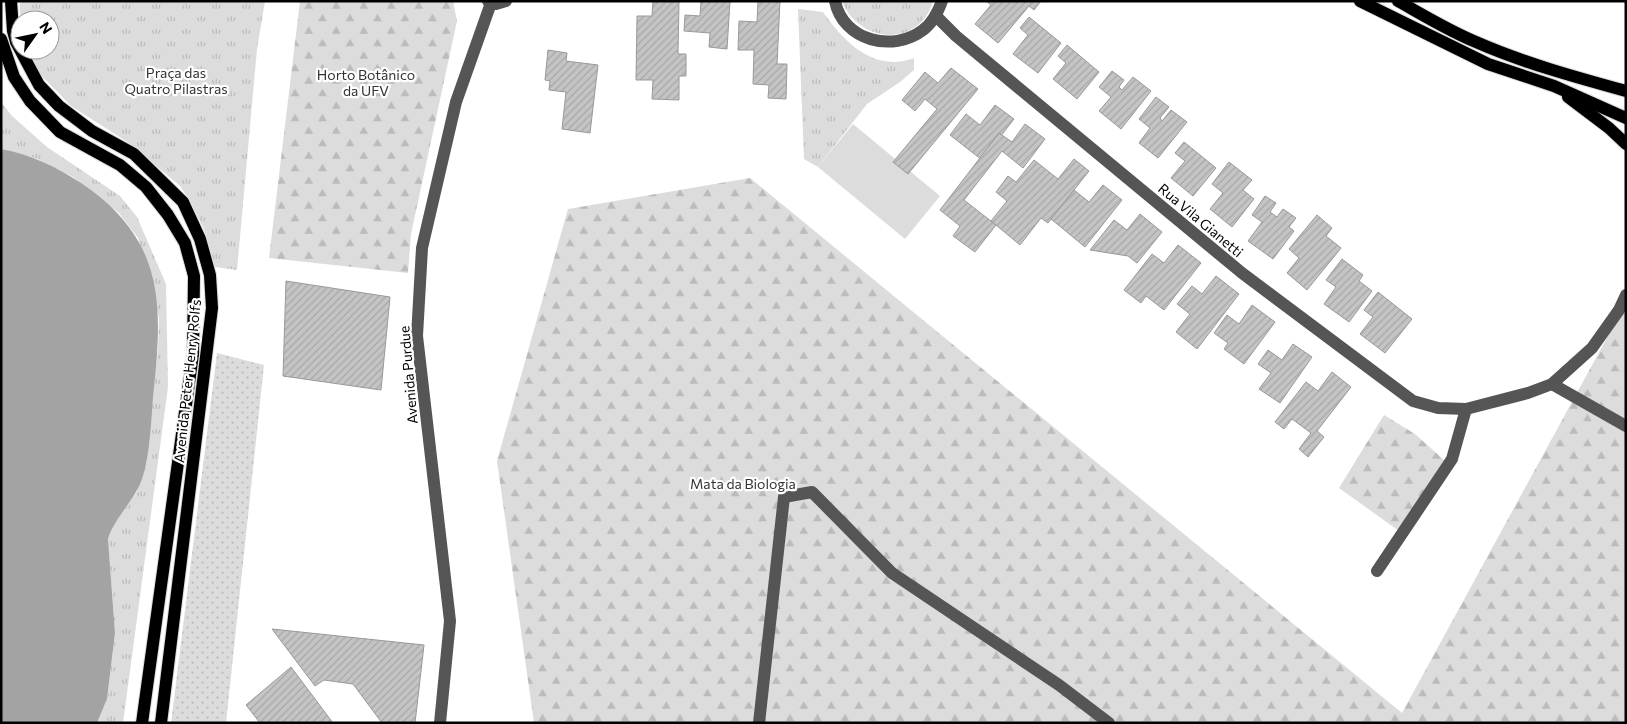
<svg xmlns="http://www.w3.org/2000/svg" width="1627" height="724" font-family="Commissioner,sans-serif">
  <defs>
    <pattern id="grass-dots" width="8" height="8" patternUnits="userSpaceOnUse" patternTransform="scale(1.25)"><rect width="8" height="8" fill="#dcdcdc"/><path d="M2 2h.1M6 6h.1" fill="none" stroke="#bbb" stroke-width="1.8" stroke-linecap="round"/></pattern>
    <pattern id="forest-firs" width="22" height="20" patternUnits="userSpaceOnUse" patternTransform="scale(1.25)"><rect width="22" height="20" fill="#dcdcdc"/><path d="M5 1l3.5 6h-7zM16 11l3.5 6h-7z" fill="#bbb"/></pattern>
    <pattern id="park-tufts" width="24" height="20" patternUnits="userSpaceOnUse" patternTransform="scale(1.25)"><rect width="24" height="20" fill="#dcdcdc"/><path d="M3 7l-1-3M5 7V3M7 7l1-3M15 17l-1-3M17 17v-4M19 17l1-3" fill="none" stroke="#bbb"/></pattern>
    <pattern id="building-hatch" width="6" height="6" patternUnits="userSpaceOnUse" patternTransform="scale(1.25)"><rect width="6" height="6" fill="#c4c4c4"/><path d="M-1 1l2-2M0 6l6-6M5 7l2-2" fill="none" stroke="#a7a7a7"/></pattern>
  </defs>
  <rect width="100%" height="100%" fill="#fff"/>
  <polygon fill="url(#grass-dots)" points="217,353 264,365 226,723 171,723"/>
  <g fill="url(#forest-firs)">
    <polygon points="300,1 453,1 457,21 411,234 408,273 269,258"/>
    <polygon points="750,178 1402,713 1626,303 1626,723 534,723 497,461 568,209"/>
    <polygon points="1384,415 1415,434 1444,460 1399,531 1339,488"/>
  </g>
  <g fill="url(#park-tufts)">
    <polygon points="20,1 265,1 257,49 237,270 215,267 204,229 189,199 180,186 129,143 71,106 37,71 26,50 50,50 50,20 20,20 20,25"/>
    <path d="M 842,1 L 933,1 C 920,48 858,44 842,1 Z"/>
    <path d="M 798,9 L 823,12 C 844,42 874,73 914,58 L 914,70 L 900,82 L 867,104 L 818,167 L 804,159 Z"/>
    <polygon points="1,102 12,116 47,147 120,196 137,217 166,284 168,387 123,723 97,723 107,699 115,633 108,539 114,524 136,493 143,476 158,349 159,318 138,238 119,213 73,177 35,158 1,149"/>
  </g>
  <polygon fill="#dcdcdc" points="853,124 940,196 905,239 818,167"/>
  <path fill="#a3a3a3" d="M 1,149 C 30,154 57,167 81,183 C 166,240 163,306 153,397 C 151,423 150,452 143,476 C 136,500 115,516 108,539 L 115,633 L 107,699 L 97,723 L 1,723 Z"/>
  <g fill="url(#building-hatch)" stroke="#999">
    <polygon points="653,1 679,1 678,54 686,54 686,76 679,76 679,100 652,99 653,80 636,80 637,16 652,16"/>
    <polygon points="701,1 730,1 727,49 709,47 710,33 684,31 685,15 700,16"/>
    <polygon points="758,1 780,1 777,64 787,64 786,99 768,98 769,85 753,84 754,50 738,50 739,21 757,22"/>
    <polygon points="986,1 1041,1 1034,10 1029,6 998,43 975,24 991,5"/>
    <polygon points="1029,17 1061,43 1038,73 1013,54 1028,35 1020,28"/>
    <polygon points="1067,45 1099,72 1077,99 1053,79 1066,63 1058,56"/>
    <polygon points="548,50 567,53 566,61 598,65 590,133 562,129 566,92 549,90 550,81 545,80"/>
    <polygon points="951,68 978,89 908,174 893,162 937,109 925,99 915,111 902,100 925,72 938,83"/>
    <polygon points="1112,71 1124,80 1119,87 1122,90 1133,77 1151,91 1121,129 1099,111 1111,97 1099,87"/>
    <polygon points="1156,97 1169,107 1160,118 1162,121 1171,110 1187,122 1158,158 1139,143 1150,128 1139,119"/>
    <polygon points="995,105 1014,119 982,160 950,135 966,114 980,125"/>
    <polygon points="1025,124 1045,139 1023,168 1002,151 964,200 996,225 975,252 953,236 960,226 940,210 999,133 1012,142"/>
    <polygon points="1184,142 1216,168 1193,196 1171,178 1185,161 1175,153"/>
    <polygon points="1074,159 1089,171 1048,223 1041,218 1020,245 991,221 1007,201 996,192 1008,176 1016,182 1034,160 1058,179"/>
    <polygon points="1229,162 1252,180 1243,190 1254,199 1232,227 1210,209 1223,193 1212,184"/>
    <polygon points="1103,185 1122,200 1085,247 1051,219 1074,190 1089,202"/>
    <polygon points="1265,196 1276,203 1270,212 1277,217 1283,209 1296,218 1289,227 1294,231 1273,259 1248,241 1262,222 1252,215"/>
    <polygon points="1140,214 1162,232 1137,263 1128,256 1090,250 1114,220 1127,230"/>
    <polygon points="1317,215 1332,228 1326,236 1341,248 1307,290 1287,273 1299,258 1289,249"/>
    <polygon points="1178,245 1201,263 1164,310 1146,296 1141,303 1124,290 1152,254 1164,263"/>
    <polygon points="1342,259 1363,275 1359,281 1372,291 1349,322 1324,304 1336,287 1326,280"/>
    <polygon points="1216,276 1239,294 1197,349 1176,332 1190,314 1177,304 1192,286 1202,294"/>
    <polygon points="286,281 390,297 381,390 283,376"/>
    <polygon points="1378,292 1412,319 1385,353 1360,334 1373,317 1364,310"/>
    <polygon points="1252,305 1275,322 1244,364 1224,349 1228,343 1214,333 1227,315 1239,324"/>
    <polygon points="1293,344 1312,357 1280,403 1259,389 1271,373 1258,364 1268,350 1282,360"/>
    <polygon points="1332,372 1351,387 1317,431 1324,437 1308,457 1299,449 1311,433 1292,419 1284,429 1275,422 1306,382 1318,391"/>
    <polygon points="272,629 424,645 415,723 382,723 353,684 324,680 315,686"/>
    <polygon points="291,667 333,723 260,723 246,705"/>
  </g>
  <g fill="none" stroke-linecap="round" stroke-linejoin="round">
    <defs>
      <g id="major">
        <polyline points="11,1 13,31 16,42 39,85 59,106 92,131 134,154 183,202 200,239 210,275 212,308 161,723"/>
        <polyline points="1360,1 1488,64 1554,86 1626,118"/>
        <path d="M 1398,1 C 1423,15 1449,31 1476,42 C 1524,63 1575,77 1626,91"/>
        <polyline points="1,39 14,77 30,101 60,132 120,165 146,187 168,215 185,243 194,276 193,354 142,723"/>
        <polyline points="1568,97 1609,128 1626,144"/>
      </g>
    </defs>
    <use href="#major" stroke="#dbdbdb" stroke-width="14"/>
    <g stroke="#555" stroke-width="12">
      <polyline points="488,1 496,4 506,1"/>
      <path d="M 835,1 C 843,41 893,53 923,30 C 933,23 938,12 942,1"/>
      <polyline points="936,16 956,36 1242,273 1413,401 1438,408 1466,409 1528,393 1552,384 1592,348 1619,310 1626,295"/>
      <polyline points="1552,384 1626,426"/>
      <polyline points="1377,571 1452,459 1466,409"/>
      <polyline points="440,723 450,621 417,336 422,248 456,102 491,3"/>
      <polyline points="759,723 784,497 812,492 892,573 1059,685 1109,723"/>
    </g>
    <use href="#major" stroke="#000" stroke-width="12"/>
  </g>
  <g text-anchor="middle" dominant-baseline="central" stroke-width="4.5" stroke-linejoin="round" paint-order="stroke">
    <g font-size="14" fill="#333" stroke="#fff">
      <text x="176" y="72">Praça das<tspan x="176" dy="16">Quatro Pilastras</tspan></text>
      <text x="366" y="74">Horto Botânico<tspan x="366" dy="16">da UFV</tspan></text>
      <text x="743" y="483">Mata da Biologia</text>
    </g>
    <g font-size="14" fill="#000" stroke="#fff">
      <text transform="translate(1201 220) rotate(40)">Rua Vila Gianetti</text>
      <text transform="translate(408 375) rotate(-95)">Avenida Purdue</text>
      <text transform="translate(187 381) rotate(-84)">Avenida Peter Henry Rolfs</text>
    </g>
  </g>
  <rect width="1627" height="724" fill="none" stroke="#000000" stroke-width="5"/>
  <g transform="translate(35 35) rotate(57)"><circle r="24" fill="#ffffff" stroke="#999999"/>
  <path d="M0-4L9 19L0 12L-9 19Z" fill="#000000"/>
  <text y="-8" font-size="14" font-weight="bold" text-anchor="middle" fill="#000000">N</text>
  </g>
</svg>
